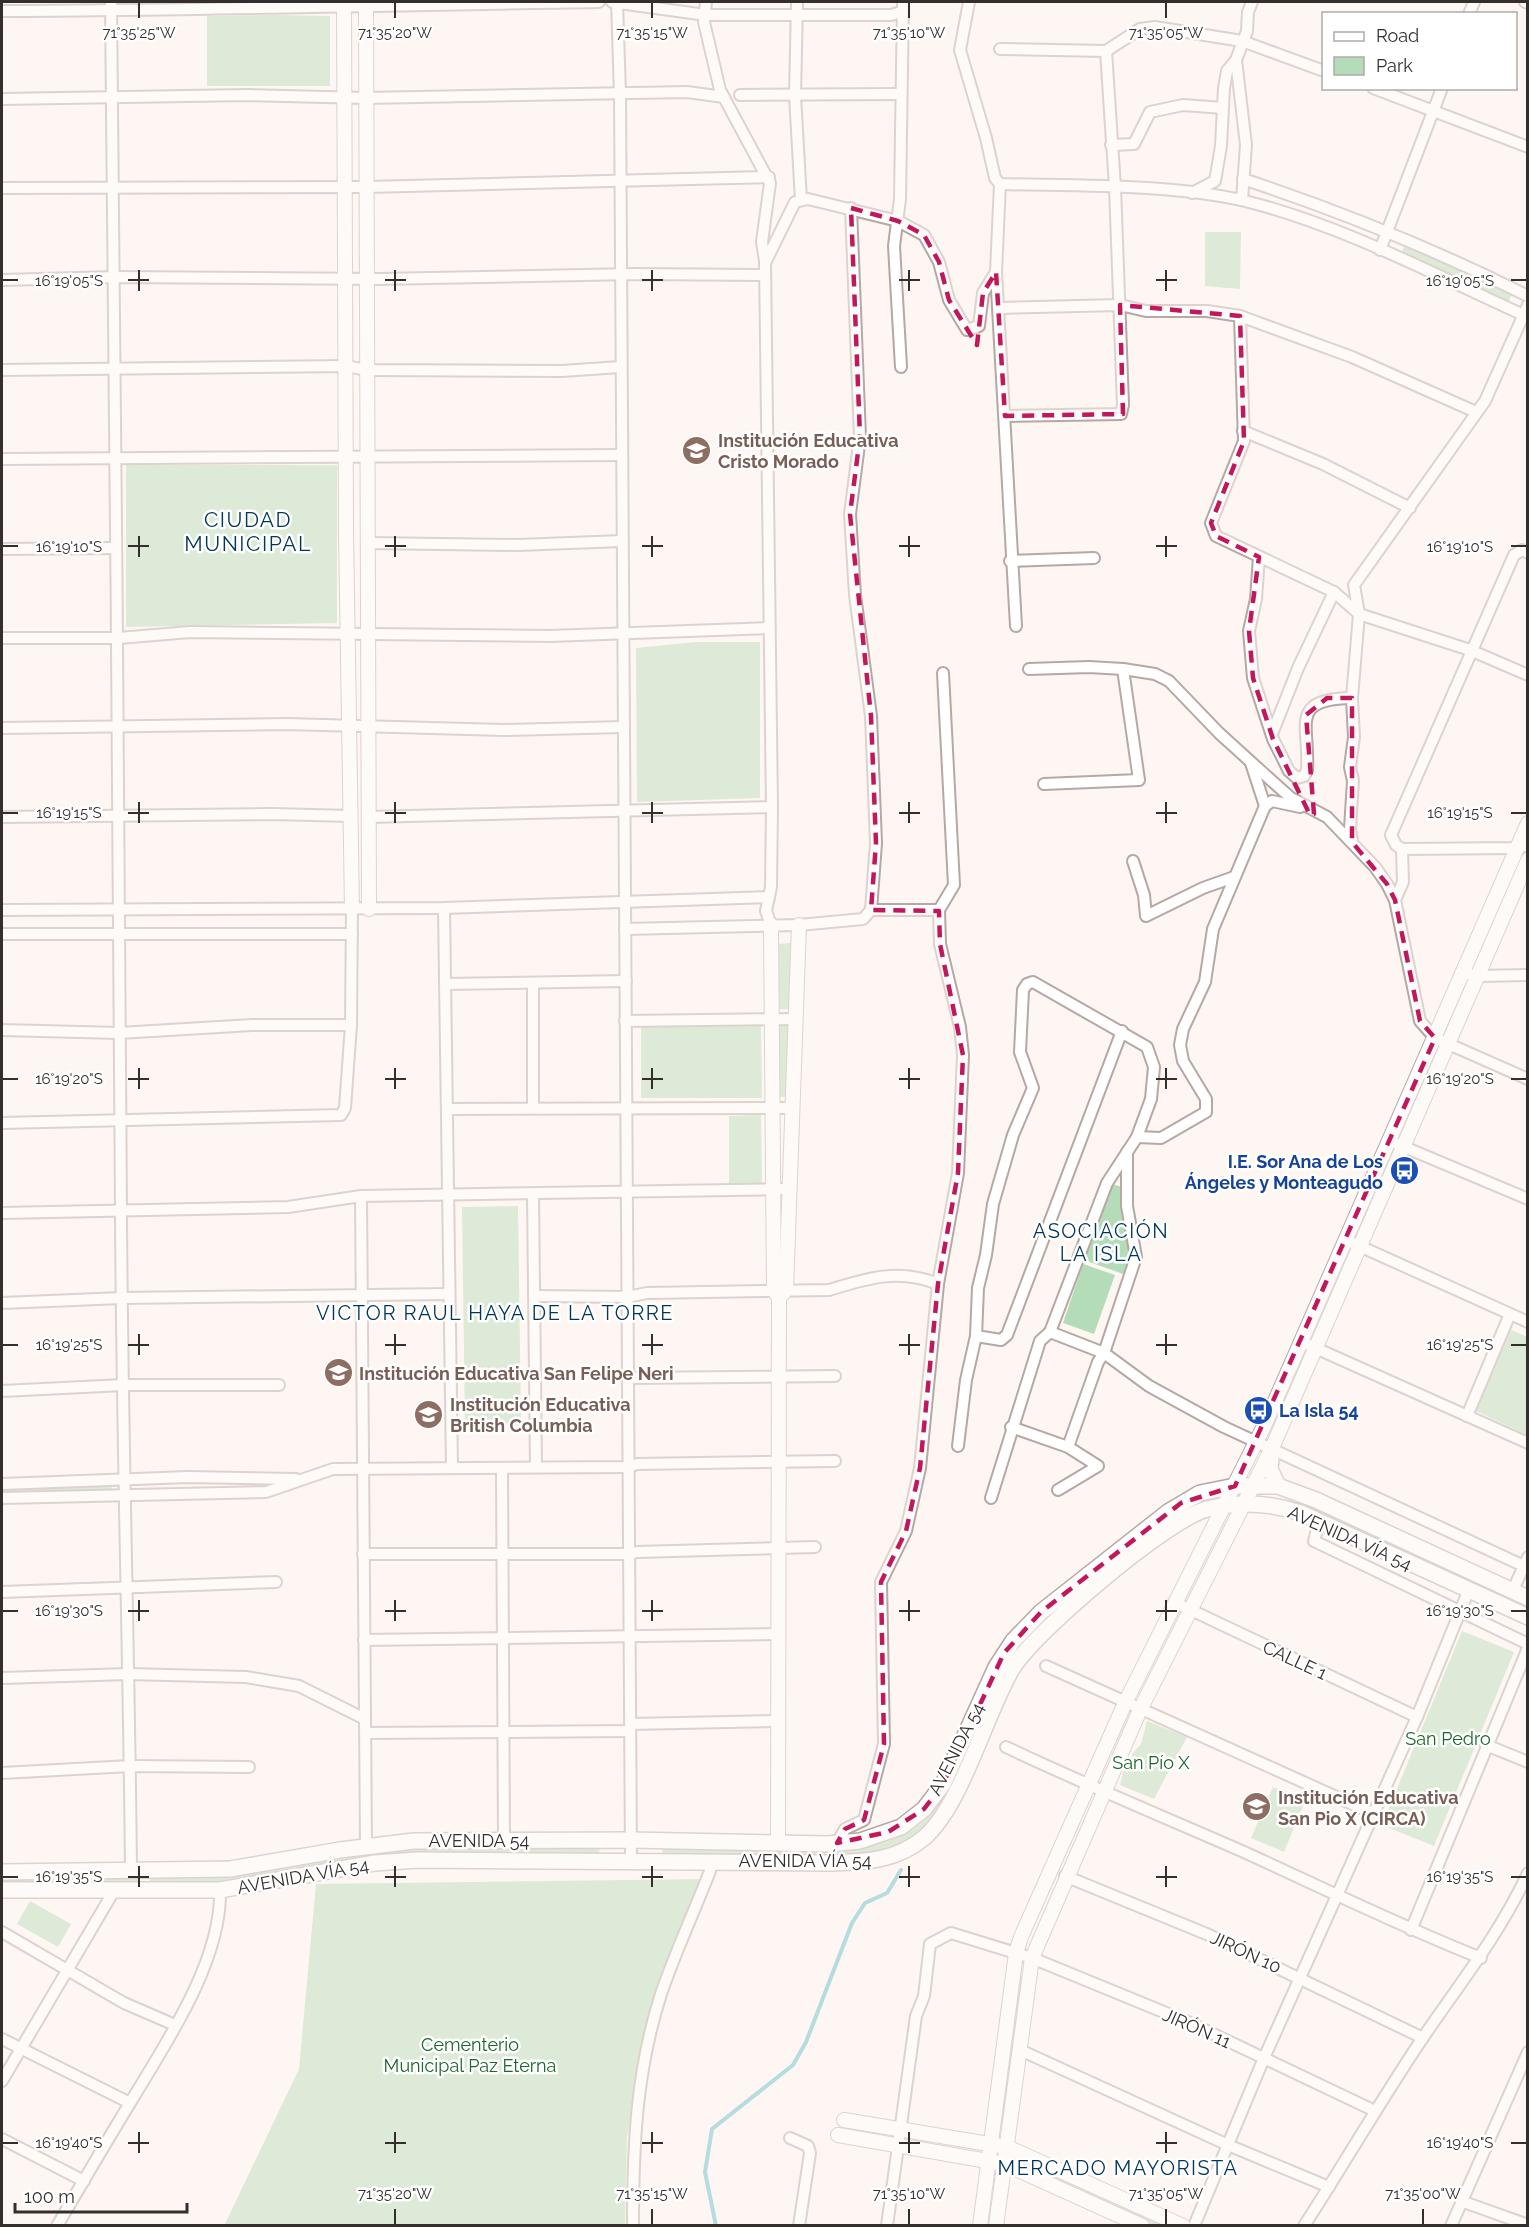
<svg xmlns="http://www.w3.org/2000/svg" width="1529" height="2227" font-family="Raleway,sans-serif">
  <rect width="100%" height="100%" fill="#fef6f2"/>
  <g fill="#b5dcb8">
    <polygon points="272,15 330,16 330,86 207,86 207,16"/>
    <polygon points="1205,232 1241,232 1240,289 1205,286"/>
    <polygon points="1405,245 1512,293 1509,302 1401,253"/>
    <polygon points="126,465 337,465 337,623 126,627"/>
    <polygon points="697,642 760,642 760,798 637,802 636,648"/>
    <polygon points="791,943 789,1009 779,1009 777,944"/>
    <polygon points="761,1026 762,1098 641,1098 641,1027"/>
    <polygon points="776,1026 790,1026 787,1097 778,1097"/>
    <polygon points="761,1115 762,1183 729,1184 729,1116"/>
    <polygon points="1112,1184 1122,1187 1122,1203 1130,1256 1123,1274 1084,1260"/>
    <polygon points="518,1206 521,1423 465,1424 462,1207"/>
    <polygon points="1083,1264 1115,1275 1094,1334 1063,1323"/>
    <polygon points="1509,1329 1527,1337 1527,1435 1474,1410"/>
    <polygon points="111,1485 112,1488 109,1491 2,1493 2,1488"/>
    <polygon points="1298,1499 1527,1604 1527,1612 1296,1504"/>
    <path d="M 1201,1500 L 1202,1503 C 1167,1518 1138,1545 1109,1569 C 1073,1596 1033,1623 1009,1661 C 975,1714 963,1802 910,1839 C 894,1849 876,1853 858,1857 L 662,1854 L 663,1846 C 703,1847 744,1847 785,1848 C 823,1848 865,1853 901,1836 C 963,1807 977,1700 1017,1646 C 1037,1620 1065,1600 1091,1580 C 1126,1551 1161,1523 1201,1500 Z"/>
    <polygon points="1462,1631 1514,1652 1434,1846 1382,1825"/>
    <polygon points="1147,1721 1187,1737 1154,1799 1120,1785 1123,1772 1132,1762 1132,1754 1141,1744"/>
    <polygon points="1273,1787 1305,1801 1284,1852 1251,1838"/>
    <polygon points="600,1845 599,1854 417,1854 213,1884 150,1884 150,1875 308,1861 417,1847"/>
    <polygon points="140,1875 140,1883 2,1884 2,1877"/>
    <polygon points="703,1879 652,2001 627,2137 625,2225 224,2226 299,2069 316,1884"/>
    <polygon points="30,1901 71,1924 58,1947 17,1924"/>
    <polygon points="1020,1976 1023,1976 1003,2125 999,2124"/>
    <polygon points="1021,2159 1170,2225 1153,2225 1019,2165"/>
  </g>
  <g fill="none" stroke-linecap="round" stroke-linejoin="round">
    <polyline stroke="#5dbcc5" stroke-width="4" points="716,2226 705,2172 712,2129 793,2065 806,2042 852,1923 865,1903 887,1893 901,1870"/>
    <defs>
      <g id="minor">
        <path d="M 111,2 C 115,405 119,809 121,1212 C 122,1431 129,1650 131,1870"/>
        <polyline points="612,2 706,15 891,15 901,12"/>
        <polyline points="617,2 620,94 631,1860"/>
        <polyline points="706,2 704,22 720,90 770,183 762,242 765,261"/>
        <polyline points="797,2 795,96 801,200"/>
        <polyline points="969,2 960,50 986,138 995,178 1000,184 996,272 1016,626"/>
        <polyline points="1525,2 1528,3"/>
        <path d="M 2,11 C 200,10 400,5 599,2"/>
        <polyline points="1469,14 1474,2"/>
        <polyline points="1000,49 1106,51 1140,29 1155,27 1242,41 1324,71"/>
        <polyline points="1373,88 1528,147"/>
        <polyline points="740,95 900,94"/>
        <polyline points="2,99 248,95 365,98 687,92 724,97"/>
        <polyline points="1111,145 1134,144 1150,112 1183,105 1223,108"/>
        <path d="M 1243,179 C 1340,211 1436,250 1528,296"/>
        <path d="M 1000,184 C 1077,186 1172,184 1245,201 C 1342,225 1437,276 1528,317"/>
        <polyline points="2,188 366,187 769,177"/>
        <polyline points="1192,193 1215,181 1221,146 1224,88 1227,71 1236,60"/>
        <polyline points="1242,200 1246,145 1236,60 1247,31 1248,12 1252,2"/>
        <polyline points="851,208 860,437 850,514 855,595 871,716 876,843 871,910"/>
        <polyline points="1380,250 1442,88"/>
        <polyline points="2,280 115,277 378,279 634,274 763,275"/>
        <polyline points="1000,308 1120,305 1146,311 1207,311 1240,316 1352,357 1476,412"/>
        <polyline points="1240,316 1244,441 1211,523 1216,536 1334,592 1359,614 1470,650 1528,675"/>
        <polyline points="901,367 894,246 900,199 903,2"/>
        <polyline points="2,370 347,366 366,370 562,371 620,367"/>
        <polyline points="1005,416 1121,414 1123,405 1115,187 1106,51"/>
        <polyline points="1243,431 1323,464 1410,508"/>
        <polyline points="2,459 621,455"/>
        <polyline points="367,543 518,545 622,541"/>
        <polyline points="2,549 116,548"/>
        <polyline points="1528,553 1522,550 1514,555 1391,835 1396,845 1402,849 1516,848 1528,845"/>
        <path d="M 1259,557 L 1256,599 L 1249,631 L 1253,678 L 1273,739 L 1289,771 L 1297,778 L 1304,776 L 1307,770 C 1310,725 1288,699 1352,698"/>
        <polyline points="1010,561 1094,558"/>
        <polyline points="2,638 119,638 190,632 550,636 769,628"/>
        <polyline points="1029,669 1089,667 1123,669 1155,674 1169,681 1219,733 1273,782 1291,798 1327,817 1375,867 1387,884 1395,900 1420,1021 1435,1038 1528,1079"/>
        <polyline points="2,728 286,724 504,730 623,727"/>
        <polyline points="1272,734 1298,668 1334,592"/>
        <polyline points="1251,763 1265,806"/>
        <polyline points="1044,784 1139,780 1123,669"/>
        <polyline points="2,817 272,814 351,816"/>
        <polyline points="368,817 772,807"/>
        <polyline points="1352,841 1350,829 1353,781 1350,767 1354,737 1352,698 1359,614 1354,585 1485,401 1528,305"/>
        <polyline points="1133,861 1144,895 1146,916 1203,888 1234,877"/>
        <polyline points="1395,900 1403,882 1402,849"/>
        <polyline points="444,908 452,1468"/>
        <polyline points="2,910 444,908 769,897"/>
        <polyline points="771,925 766,911 771,887 772,807 765,263 795,202 808,199 898,221 924,235 939,262 949,300 967,330 979,326 983,293 996,272"/>
        <polyline points="625,929 799,925 863,919 871,910 939,910"/>
        <polyline points="2,934 352,934"/>
        <polyline points="1463,973 1479,976 1528,975"/>
        <polyline points="533,983 533,1108"/>
        <polyline points="446,984 626,981"/>
        <polyline points="625,1021 796,1019"/>
        <polyline points="2,1030 119,1033 252,1025 351,1025"/>
        <polyline points="447,1109 793,1108"/>
        <polyline points="2,1123 341,1115 345,1108 351,1025 352,909"/>
        <polyline points="1137,1137 1161,1138 1206,1112 1206,1099 1183,1061 1180,1045 1183,1029 1205,982 1213,929 1265,806 1272,801 1300,807"/>
        <polyline points="1390,1141 1528,1199"/>
        <polyline points="533,1194 536,1467"/>
        <polyline points="361,1196 366,1846"/>
        <polyline points="2,1213 288,1207 361,1196 790,1189"/>
        <polyline points="1346,1240 1528,1322"/>
        <path d="M 534,1296 L 627,1297 L 647,1293 L 829,1290 C 868,1278 899,1268 938,1284"/>
        <polyline points="2,1303 122,1298 448,1294"/>
        <polyline points="1050,1332 1104,1353 1149,1386 1224,1427 1528,1568"/>
        <polyline points="976,1336 1001,1340 1007,1335 1122,1031"/>
        <polyline points="1302,1342 1528,1443"/>
        <polyline points="628,1378 835,1376"/>
        <polyline points="2,1391 124,1385 279,1385"/>
        <polyline points="1467,1416 1510,1314"/>
        <polyline points="1011,1427 1068,1447 1098,1466 1058,1490"/>
        <polyline points="958,1446 966,1380 976,1336 978,1288 986,1255 993,1204 1013,1135 1033,1088 1020,1052 1023,990 1027,984 1033,982 1147,1047 1154,1067 1151,1099 1137,1137 1107,1183 1050,1332 1040,1341 991,1498"/>
        <polyline points="1068,1447 1098,1362 1104,1353 1136,1257 1127,1206 1127,1152"/>
        <polyline points="502,1468 504,1840"/>
        <polyline points="2,1484 188,1477 296,1479"/>
        <polyline points="2,1498 266,1492 333,1469 628,1467 637,1464 835,1461"/>
        <polyline points="1319,1522 1314,1541 1528,1644"/>
        <polyline points="363,1554 629,1554 637,1552 815,1547"/>
        <polyline points="2,1592 276,1582"/>
        <polyline points="1512,1592 1528,1557"/>
        <polyline points="1174,1602 1417,1717"/>
        <polyline points="364,1640 778,1634"/>
        <polyline points="1046,1666 1372,1813"/>
        <polyline points="2,1678 128,1674 246,1677 299,1686 363,1718"/>
        <polyline points="631,1724 778,1721"/>
        <polyline points="366,1733 630,1731"/>
        <polyline points="1486,1745 1528,1762"/>
        <path d="M 1006,1747 C 1084,1784 1164,1817 1244,1852 C 1323,1888 1400,1926 1481,1958"/>
        <polyline points="2,1773 130,1766 249,1767"/>
        <polyline points="837,1843 845,1829 864,1820 884,1744 881,1582 906,1531 920,1468 938,1284 958,1173 963,1055 960,1027 940,944 939,910 954,885 943,673"/>
        <polyline points="1065,1876 1209,1935 1423,2038"/>
        <polyline points="1411,1930 1528,1648"/>
        <polyline points="2,1932 124,2003 175,2025"/>
        <polyline points="2,2039 130,2103"/>
        <polyline points="1020,2050 1228,2145 1329,2187"/>
        <polyline points="2,2081 115,1889"/>
        <polyline points="790,2138 808,2146 810,2153 799,2226"/>
        <polyline points="2,2139 84,2181"/>
        <polyline points="1461,2201 1528,2225"/>
        <path d="M 57,2226 C 81,2185 105,2144 130,2103 C 166,2043 222,1961 220,1890"/>
        <path d="M 633,2226 C 633,2145 636,2072 661,1994 C 675,1953 694,1912 710,1871 L 711,1860"/>
        <polyline points="887,2226 916,2016 924,1996 930,1944 951,1933 1032,1958 1188,2022 1375,2111"/>
        <polyline points="1194,2226 1264,2058 1417,1717 1468,1592"/>
        <path d="M 1304,2226 C 1344,2164 1381,2100 1422,2039 C 1460,1983 1499,1935 1528,1873"/>
        <polyline points="1451,2226 1528,2052"/>
      </g>
      <g id="tertiary">
        <polyline points="344,2 346,531 352,909"/>
        <polyline points="366,2 369,909"/>
        <polyline points="771,925 774,1290 779,1298"/>
        <polyline points="778,1843 779,1298 786,1290 799,925"/>
        <polyline points="844,2120 1007,2147 1183,2226"/>
        <polyline points="838,2135 1005,2164 1142,2226"/>
        <polyline points="980,2226 1016,1953 1021,1937 1125,1703 1265,1424 1528,823"/>
        <polyline points="996,2226 1032,1958 1140,1710 1272,1448 1528,860"/>
      </g>
      <g id="secondary">
        <polyline points="1272,1448 1270,1469 1278,1486"/>
        <polyline points="2,1872 230,1869 340,1850 414,1841 631,1840 828,1844 860,1841 901,1827 924,1809 943,1784 996,1667 1013,1641 1041,1612 1168,1512 1200,1493 1235,1486 1278,1486 1316,1500 1528,1598"/>
        <path d="M 2,1890 L 220,1890 L 375,1863 L 418,1860 L 827,1863 C 863,1862 896,1862 925,1837 C 962,1804 985,1715 1012,1669 C 1033,1633 1168,1519 1207,1509 C 1238,1501 1271,1503 1301,1513 L 1528,1617"/>
      </g>
    </defs>
    <use href="#minor" stroke="#b6a8a3" stroke-width="14"/>
    <use href="#tertiary" stroke="#b6a8a3" stroke-width="16"/>
    <use href="#secondary" stroke="#b6a8a3" stroke-width="18"/>
    <use href="#minor" stroke="#fff" stroke-width="10"/>
    <use href="#tertiary" stroke="#fff" stroke-width="14"/>
    <use href="#secondary" stroke="#fff" stroke-width="15"/>
  </g>
  <path d="M0 0H1529V2227H0ZM 851,208 L 898,221 L 924,235 L 939,262 L 949,300 L 977,345 L 983,293 L 996,272 L 1005,416 L 1123,414 L 1120,305 L 1240,316 L 1244,441 L 1211,523 L 1216,536 L 1259,557 L 1249,631 L 1253,678 L 1273,739 L 1310,815 L 1314,814 L 1306,715 L 1327,698 L 1352,698 L 1352,842 L 1387,884 L 1395,900 L 1420,1021 L 1435,1038 L 1235,1486 L 1181,1503 L 1041,1612 L 1004,1653 L 943,1784 L 924,1809 L 888,1832 L 837,1843 L 845,1829 L 864,1820 L 884,1744 L 881,1582 L 906,1531 L 920,1468 L 938,1284 L 958,1173 L 963,1055 L 940,944 L 939,911 L 871,910 L 876,843 L 871,716 L 850,514 L 860,437 Z" fill="#fef6f2" fill-opacity=".55" fill-rule="evenodd"/>
  <path fill="none" stroke="#c2185b" stroke-width="4.5" stroke-dasharray="12 8" stroke-linejoin="round" d="M 851,208 L 898,221 L 924,235 L 939,262 L 949,300 L 977,345 L 983,293 L 996,272 L 1005,416 L 1123,414 L 1120,305 L 1240,316 L 1244,441 L 1211,523 L 1216,536 L 1259,557 L 1249,631 L 1253,678 L 1273,739 L 1310,815 L 1314,814 L 1306,715 L 1327,698 L 1352,698 L 1352,842 L 1387,884 L 1395,900 L 1420,1021 L 1435,1038 L 1235,1486 L 1181,1503 L 1041,1612 L 1004,1653 L 943,1784 L 924,1809 L 888,1832 L 837,1843 L 845,1829 L 864,1820 L 884,1744 L 881,1582 L 906,1531 L 920,1468 L 938,1284 L 958,1173 L 963,1055 L 940,944 L 939,911 L 871,910 L 876,843 L 871,716 L 850,514 L 860,437 Z"/>
  <path fill="none" stroke="#342f2d" stroke-width="2" d="M 139,3 L 139,18M 395,3 L 395,18M 652,3 L 652,18M 909,3 L 909,18M 1166,3 L 1166,18M 139,270 L 139,291M 395,270 L 395,291M 652,270 L 652,291M 909,270 L 909,291M 1166,270 L 1166,291M 3,280 L 18,280M 128,280 L 149,280M 385,280 L 406,280M 642,280 L 663,280M 899,280 L 920,280M 1156,280 L 1177,280M 1511,280 L 1526,280M 139,536 L 139,557M 395,536 L 395,557M 652,536 L 652,557M 909,536 L 909,557M 1166,536 L 1166,557M 3,546 L 18,546M 128,546 L 149,546M 385,546 L 406,546M 642,546 L 663,546M 899,546 L 920,546M 1156,546 L 1177,546M 1511,546 L 1526,546M 139,802 L 139,823M 395,802 L 395,823M 652,802 L 652,823M 909,802 L 909,823M 1166,802 L 1166,823M 3,813 L 18,813M 128,813 L 149,813M 385,813 L 406,813M 642,813 L 663,813M 899,813 L 920,813M 1156,813 L 1177,813M 1511,813 L 1526,813M 139,1068 L 139,1089M 395,1068 L 395,1089M 652,1068 L 652,1089M 909,1068 L 909,1089M 1166,1068 L 1166,1089M 3,1079 L 18,1079M 128,1079 L 149,1079M 385,1079 L 406,1079M 642,1079 L 663,1079M 899,1079 L 920,1079M 1156,1079 L 1177,1079M 1511,1079 L 1526,1079M 139,1334 L 139,1355M 395,1334 L 395,1355M 652,1334 L 652,1355M 909,1334 L 909,1355M 1166,1334 L 1166,1355M 3,1345 L 18,1345M 128,1345 L 149,1345M 385,1345 L 406,1345M 642,1345 L 663,1345M 899,1345 L 920,1345M 1156,1345 L 1177,1345M 1511,1345 L 1526,1345M 139,1600 L 139,1621M 395,1600 L 395,1621M 652,1600 L 652,1621M 909,1600 L 909,1621M 1166,1600 L 1166,1621M 3,1611 L 18,1611M 128,1611 L 149,1611M 385,1611 L 406,1611M 642,1611 L 663,1611M 899,1611 L 920,1611M 1156,1611 L 1177,1611M 1511,1611 L 1526,1611M 139,1866 L 139,1887M 395,1866 L 395,1887M 652,1866 L 652,1887M 909,1866 L 909,1887M 1166,1866 L 1166,1887M 3,1877 L 18,1877M 128,1877 L 149,1877M 385,1877 L 406,1877M 642,1877 L 663,1877M 899,1877 L 920,1877M 1156,1877 L 1177,1877M 1511,1877 L 1526,1877M 139,2132 L 139,2153M 395,2132 L 395,2153M 652,2132 L 652,2153M 909,2132 L 909,2153M 1166,2132 L 1166,2153M 3,2143 L 18,2143M 128,2143 L 149,2143M 385,2143 L 406,2143M 642,2143 L 663,2143M 899,2143 L 920,2143M 1156,2143 L 1177,2143M 1511,2143 L 1526,2143M 395,2209 L 395,2224M 652,2209 L 652,2224M 909,2209 L 909,2224M 1166,2209 L 1166,2224M 1423,2209 L 1423,2224"/>
  <defs>
    <symbol id="school-disc" viewBox="-11 -11 22 22"><circle r="9.5" fill="#8d6e63" stroke="#fff"/><path d="M0-5L7-2L0 1L-7-2ZM-4 1L0 2.5L4 1V4Q0 6-4 4Z" fill="#fff"/></symbol>
    <symbol id="bus-disc" viewBox="-11 -11 22 22"><circle r="9.5" fill="#1a4fb4" stroke="#fff"/><path d="M-5-6H5V4H4V6H2V4H-2V6H-4V4H-5ZM-3.5-4V0h7V-4ZM-3.5 1.2v1.5H-2V1.2ZM2 1.2v1.5H3.5V1.2Z" fill="#fff"/></symbol>
  </defs>
  <g fill-rule="evenodd">
    <use href="#school-disc" x="680" y="434" width="33" height="33"/>
    <use href="#bus-disc" x="1388" y="1154" width="33" height="33"/>
    <use href="#school-disc" x="322" y="1356" width="33" height="33"/>
    <use href="#bus-disc" x="1242" y="1394" width="33" height="33"/>
    <use href="#school-disc" x="412" y="1398" width="33" height="33"/>
    <use href="#school-disc" x="1240" y="1790" width="33" height="33"/>
  </g>
  <g text-anchor="middle" dominant-baseline="central" stroke-width="5" stroke-linejoin="round" paint-order="stroke">
    <g font-size="18" font-weight="bold" fill="#785e54" stroke="#fff" text-anchor="start">
      <text x="718" y="440">Institución Educativa<tspan x="718" dy="21">Cristo Morado</tspan></text>
      <text x="359" y="1373">Institución Educativa San Felipe Neri</text>
      <text x="450" y="1404">Institución Educativa<tspan x="450" dy="21">British Columbia</tspan></text>
      <text x="1278" y="1797">Institución Educativa<tspan x="1278" dy="21">San Pio X (CIRCA)</tspan></text>
    </g>
    <g font-size="18" font-weight="bold" fill="#164399" stroke="#fff" text-anchor="end">
      <text x="1383" y="1161">I.E. Sor Ana de Los<tspan x="1383" dy="21">Ángeles y Monteagudo</tspan></text>
      <text x="1279" y="1410" text-anchor="start">La Isla 54</text>
    </g>
    <g font-size="18" fill="#342f2d" stroke="#fff">
      <text transform="translate(1350 1538) rotate(24)">AVENIDA VÍA 54</text>
      <text transform="translate(1295 1660) rotate(25)">CALLE 1</text>
      <text transform="translate(956 1749) rotate(-63)">AVENIDA 54</text>
      <text x="479" y="1840">AVENIDA 54</text>
      <text x="805" y="1860">AVENIDA VÍA 54</text>
      <text transform="translate(303 1876) rotate(-10)">AVENIDA VÍA 54</text>
      <text transform="translate(1246 1952) rotate(25)">JIRÓN 10</text>
      <text transform="translate(1197 2028) rotate(24)">JIRÓN 11</text>
    </g>
    <g font-size="18" fill="#1b682a" stroke="#fff">
      <text x="1448" y="1738">San Pedro</text>
      <text x="1151" y="1762">San Pío X</text>
      <text x="470" y="2044">Cementerio<tspan x="470" dy="21">Municipal Paz Eterna</tspan></text>
    </g>
    <g font-size="20" letter-spacing="1.5" fill="#003759" stroke="#fff">
      <text x="1101" y="1231">ASOCIACIÓN<tspan x="1101" dy="23">LA ISLA</tspan></text>
      <text x="495" y="1313">VICTOR RAUL HAYA DE LA TORRE</text>
      <text x="1118" y="2168">MERCADO MAYORISTA</text>
    </g>
    <g font-size="21" letter-spacing="1.5" fill="#003759" stroke="#fff">
      <text x="248" y="519">CIUDAD<tspan x="248" dy="24">MUNICIPAL</tspan></text>
    </g>
  </g>
  <g font-size="15" text-anchor="middle" fill="#342f2d" stroke="#fff" stroke-width="5" stroke-linejoin="round" paint-order="stroke">
    <text x="139" y="38">71°35'25"W</text>
    <text x="395" y="38">71°35'20"W</text>
    <text x="652" y="38">71°35'15"W</text>
    <text x="909" y="38">71°35'10"W</text>
    <text x="1166" y="38">71°35'05"W</text>
    <text x="69" y="286">16°19'05"S</text>
    <text x="1460" y="286">16°19'05"S</text>
    <text x="69" y="552">16°19'10"S</text>
    <text x="1460" y="552">16°19'10"S</text>
    <text x="69" y="818">16°19'15"S</text>
    <text x="1460" y="818">16°19'15"S</text>
    <text x="69" y="1084">16°19'20"S</text>
    <text x="1460" y="1084">16°19'20"S</text>
    <text x="69" y="1350">16°19'25"S</text>
    <text x="1460" y="1350">16°19'25"S</text>
    <text x="69" y="1616">16°19'30"S</text>
    <text x="1460" y="1616">16°19'30"S</text>
    <text x="69" y="1882">16°19'35"S</text>
    <text x="1460" y="1882">16°19'35"S</text>
    <text x="69" y="2148">16°19'40"S</text>
    <text x="1460" y="2148">16°19'40"S</text>
    <text x="395" y="2199">71°35'20"W</text>
    <text x="652" y="2199">71°35'15"W</text>
    <text x="909" y="2199">71°35'10"W</text>
    <text x="1166" y="2199">71°35'05"W</text>
    <text x="1423" y="2199">71°35'00"W</text>
  </g>
  <rect width="1529" height="2227" fill="none" stroke="#342f2d" stroke-width="6"/>
  <rect x="1322" y="12" width="195" height="78" fill="#ffffff" stroke="#aeacab" stroke-width="1.5"/>
  <rect x="1334" y="32" width="30" height="9" fill="#ffffff" stroke="#aeacab" stroke-width="1.5"/>
  <text x="1376" y="42" font-size="18" fill="#342f2d">Road</text>
  <rect x="1334" y="57" width="30" height="18" fill="#b5dcb8" stroke="#aeacab" stroke-width="1.5"/>
  <text x="1376" y="72" font-size="18" fill="#342f2d">Park</text>
  <path d="M15 2203v9h172v-9" fill="none" stroke="#342f2d" stroke-width="3"/>
  <text x="24" y="2203" font-size="18" fill="#342f2d" stroke="#ffffff" stroke-width="4.5" paint-order="stroke">100 m</text>
</svg>
